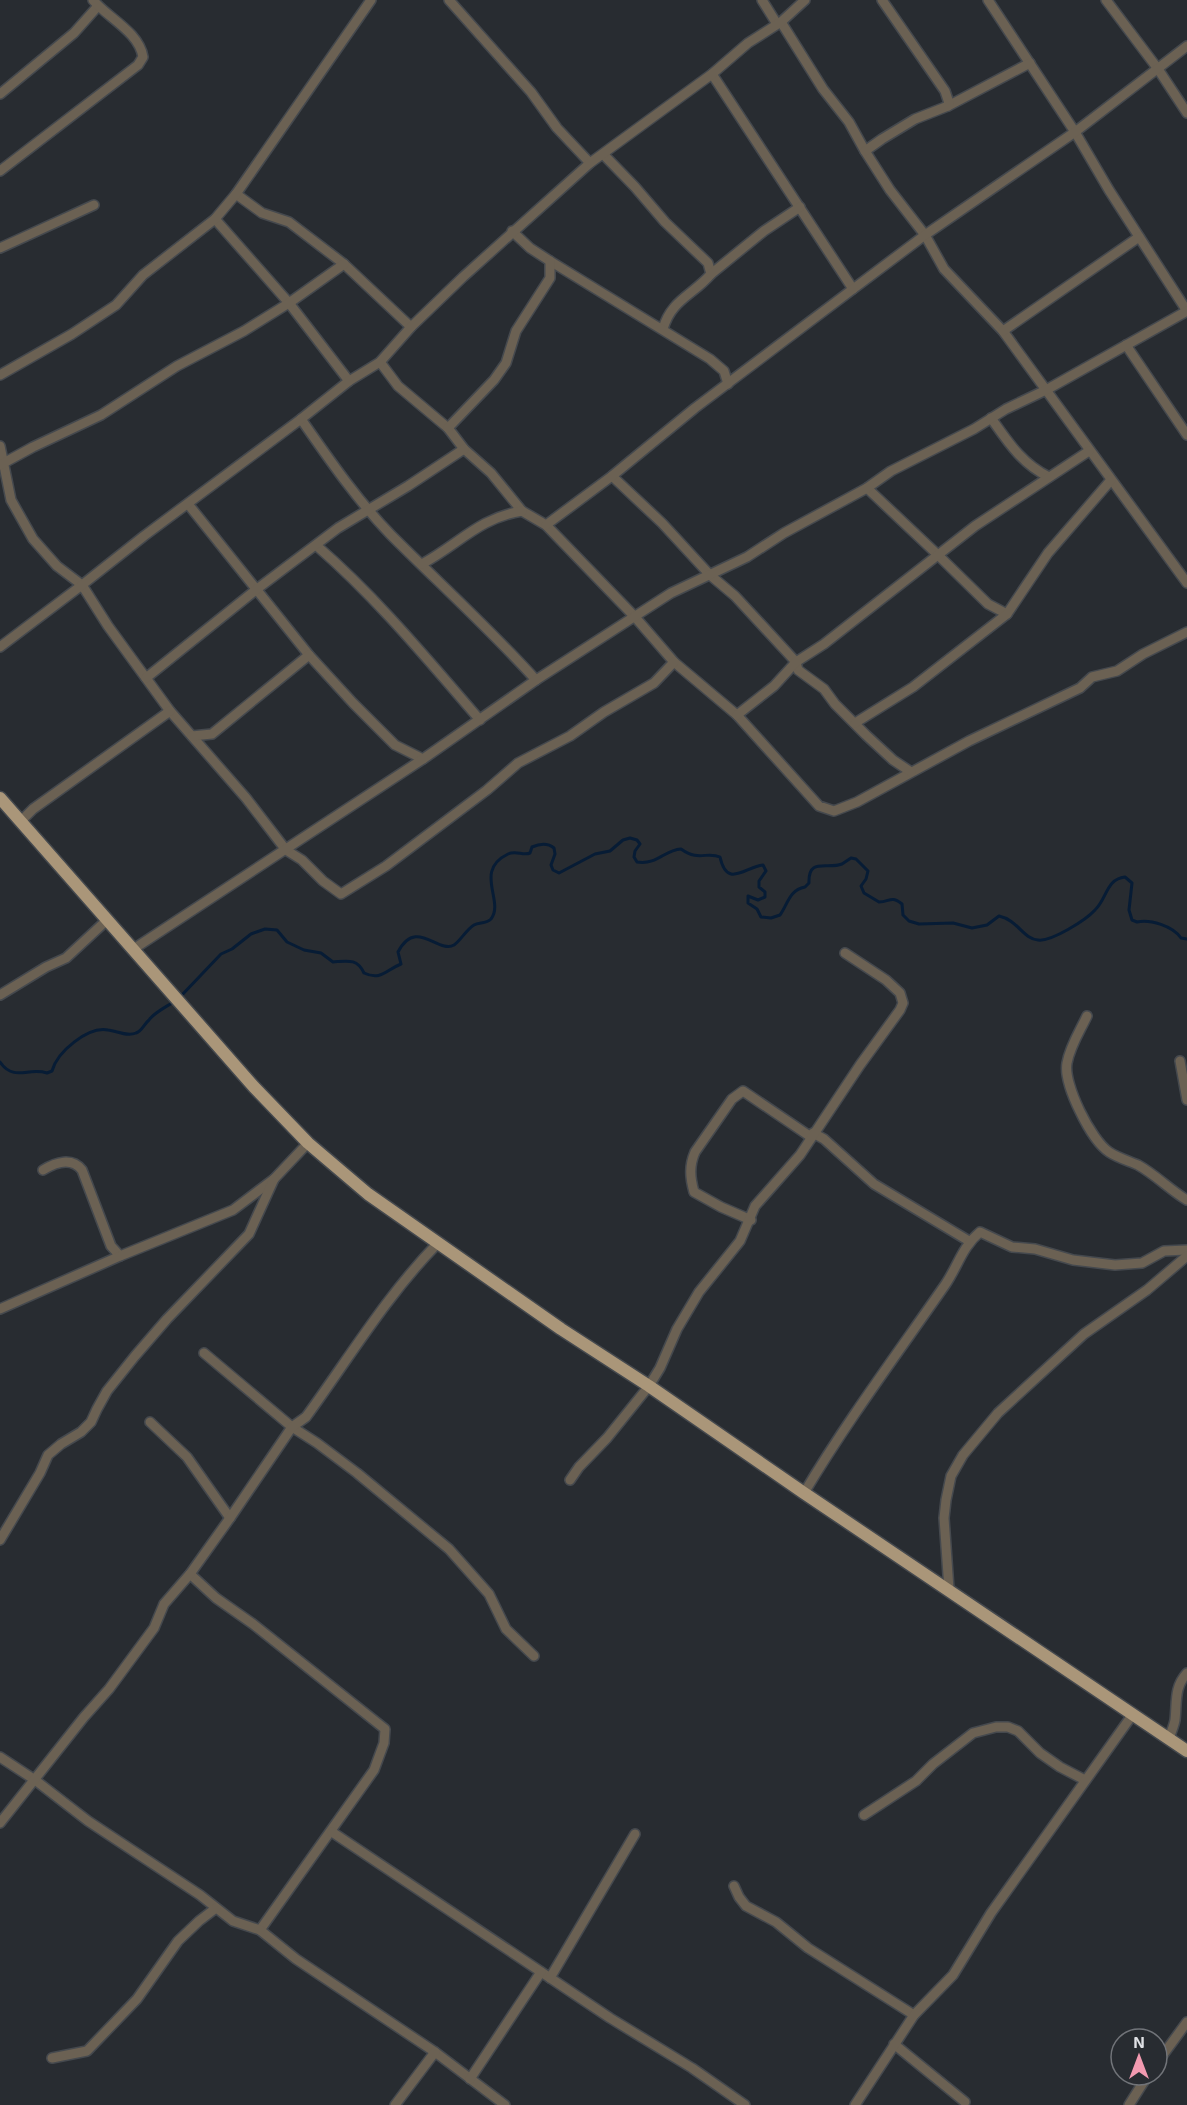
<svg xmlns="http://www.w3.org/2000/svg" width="1187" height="2105" font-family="'Exo 2',sans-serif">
  <rect width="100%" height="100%" fill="#282c31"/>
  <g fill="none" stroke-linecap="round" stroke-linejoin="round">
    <g stroke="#071c35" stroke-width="3">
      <path d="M 181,996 L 221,954 L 232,949 L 251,934 L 265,929 L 277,930 L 287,942 L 304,950 L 321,953 L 333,962 C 347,961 357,958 364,973 C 381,981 386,970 401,964 L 398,952 C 416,917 438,954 454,945 C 461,940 466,930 474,925 C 479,922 486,924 491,919 C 505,901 473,871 508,854 C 516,850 523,856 530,853 L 532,847 C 539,844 548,843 554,848 L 555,854 L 551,865 L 553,870 L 559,873 L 595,854 L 610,851 L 623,840 L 630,838 L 637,840 L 640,844 L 635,851 L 634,857 L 637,862 C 658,865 664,850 681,849 C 699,862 707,851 720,857 C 727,889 745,867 763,865 L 766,871 L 759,881 L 759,887 L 765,892 L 765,897 L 758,900 L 748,896 L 748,903 L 757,909 L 761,917 L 771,918 L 780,915 C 788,904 789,890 805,887 L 809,883 C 808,857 827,870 842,864 C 845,862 848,860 851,858 L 856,859 L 868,871 L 866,879 L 861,886 L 864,893 L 879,902 C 890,902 891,895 902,904 L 903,915 L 909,921 L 919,924 L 953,923 L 972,928 L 987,925 L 999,916 C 1018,920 1023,939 1038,940 C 1051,942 1086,920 1095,910 C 1107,899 1106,879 1125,877 L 1132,883 L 1129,910 L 1132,920 L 1137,922 C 1150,919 1173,926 1181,938 L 1187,939"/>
      <path d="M 0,1062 C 14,1082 28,1067 47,1073 L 52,1071 C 57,1052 88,1026 108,1030 C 117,1031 127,1037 136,1033 C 142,1031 144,1024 149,1020 C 154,1013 164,1008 172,1003"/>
    </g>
    <defs>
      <g id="minor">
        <polyline points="449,0 531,92 557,128 590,163"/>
        <polyline points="762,0 777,24"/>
        <polyline points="988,0 1075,132 1109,190 1187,311"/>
        <polyline points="1106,0 1158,69 1187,113"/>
        <polyline points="781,22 823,89 849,122 865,151 890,190 925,235 944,269 1003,331 1187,583"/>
        <polyline points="712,74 853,289"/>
        <polyline points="0,94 74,33 98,6"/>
        <polyline points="948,106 1030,63"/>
        <polyline points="865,151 882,139 915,119 948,106 949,103 945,91 882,0"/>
        <path d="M 603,154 L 635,187 L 665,222 L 708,263 L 711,274 C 693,295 671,300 663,329"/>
        <path d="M 0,171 L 138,65 L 143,57 C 139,32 108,18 93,0"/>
        <polyline points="236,194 262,213 289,222 344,264 411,327"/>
        <polyline points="215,219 289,303 349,381"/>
        <polyline points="512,231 530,248 550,261 710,359 724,371 728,384"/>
        <polyline points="0,248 94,205"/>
        <polyline points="711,274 764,231 800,207"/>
        <polyline points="1003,331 1139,237"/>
        <polyline points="1126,345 1187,435"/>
        <polyline points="380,362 398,386 448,428 464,449 491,473 522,511 546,525 635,617 674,662 737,715 819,806 834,811 857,802 969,741 1080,688 1092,677 1117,671 1143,654 1187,632"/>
        <polyline points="0,375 72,334 116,305 143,275 215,219 236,194 371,0"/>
        <path d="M 991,418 C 1008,442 1022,464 1049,477"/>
        <path d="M 301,419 C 329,459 357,500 391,535 C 439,583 490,629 536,680"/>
        <polyline points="448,428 494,380 506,363 516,331 550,278 550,261"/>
        <polyline points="0,446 11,500 33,539 57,566 82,585 108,626 170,711 246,798 286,850 302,860 323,881 341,894 386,866 487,790 518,763 570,736 604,712 654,683 674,662"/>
        <polyline points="0,465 33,447 101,415 177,366 244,331 289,303 344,264"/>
        <polyline points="612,476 662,523 710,575 735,596 796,662 798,670 824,689 835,704 866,735 893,760 911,772"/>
        <polyline points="867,488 939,556 988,604 1007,614"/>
        <polyline points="188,504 309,655 353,703 395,745 423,759"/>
        <polyline points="546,525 612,476 695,408 853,289 925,235 1075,132 1187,46"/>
        <path d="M 317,546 C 377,598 428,660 480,720"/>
        <path d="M 422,564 C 459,544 479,518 522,511"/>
        <polyline points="0,647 82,585 144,536 301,419 349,381 380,362 411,327 463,277 590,163 712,74 748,43 781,22 805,0"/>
        <polyline points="146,678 257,589 338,528 408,486 464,449"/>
        <polyline points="737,715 774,686 796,662 824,644 975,526 1089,451"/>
        <polyline points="855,723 913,687 1007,614 1048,553 1111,480"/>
        <polyline points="192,736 212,734 309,655"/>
        <polyline points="21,821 33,809 170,711"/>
        <polyline points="132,950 423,759 536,680 671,593 747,557 784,533 867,488 891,471 974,429 1006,409 1046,390 1187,311"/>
        <polyline points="0,995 46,967 66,958 107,920"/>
        <path d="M 1087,1016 C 1080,1031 1070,1046 1067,1063 C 1063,1084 1091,1140 1109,1152 C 1118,1158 1129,1161 1138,1165 C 1156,1175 1170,1190 1187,1200"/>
        <polyline points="1180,1061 1187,1100"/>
        <polyline points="813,1133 824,1139 874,1184 969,1241"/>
        <path d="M 43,1170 C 56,1162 72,1157 82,1170 L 111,1246 L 120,1256"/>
        <path d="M 751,1220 L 721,1207 L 694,1192 C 690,1177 689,1166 695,1152 L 732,1099 L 743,1091 L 811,1137"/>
        <polyline points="0,1309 120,1256 233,1210 274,1179 308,1143"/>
        <polyline points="204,1353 292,1427 317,1443 357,1473 449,1549 489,1594 506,1629 534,1656"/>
        <polyline points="150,1422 187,1457 230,1518"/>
        <polyline points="570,1480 579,1467 607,1438 649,1386 660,1368 677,1329 699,1292 740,1241 755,1206 800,1155 860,1065 900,1010 903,1003 900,993 886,980 845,953"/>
        <path d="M 804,1493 C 847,1421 897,1354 945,1285 C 958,1266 962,1247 980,1232 L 1012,1247 L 1035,1249 L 1073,1260 L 1115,1265 L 1142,1263 L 1164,1251 L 1187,1250"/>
        <polyline points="0,1540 40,1473 48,1455 61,1444 81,1432 91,1422 97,1409 107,1391 135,1356 167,1319 249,1234 274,1179"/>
        <polyline points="190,1574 216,1598 253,1624 385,1729 384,1743 374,1770 260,1930"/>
        <polyline points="949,1589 944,1518 946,1500 951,1476 963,1455 998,1413 1084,1334 1147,1290 1187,1256"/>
        <path d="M 1169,1739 C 1171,1732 1174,1726 1175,1720 C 1177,1702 1174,1687 1187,1673"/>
        <polyline points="0,1757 35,1780 88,1821 200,1895 233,1921 260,1930 296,1959 435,2052 505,2105"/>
        <polyline points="864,1815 916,1781 933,1764 973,1733 996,1727 1008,1727 1018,1731 1040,1753 1060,1767 1085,1780"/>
        <path d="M 0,1823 L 84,1717 L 109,1689 L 154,1628 L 164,1604 L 190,1574 L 230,1518 L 292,1427 L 306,1417 C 349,1358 387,1295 438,1243"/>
        <polyline points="332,1832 610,2018 692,2068 745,2105"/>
        <polyline points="734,1886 739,1897 746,1906 776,1922 808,1948 914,2015"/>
        <polyline points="550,1978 635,1834"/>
        <polyline points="894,2044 965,2102"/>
        <polyline points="52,2058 87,2051 137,1999 178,1941 199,1921 216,1908"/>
        <polyline points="1157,2063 1187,2022"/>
        <polyline points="470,2079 541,1972"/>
        <polyline points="395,2105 435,2052"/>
        <polyline points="855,2105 914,2015 953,1975 991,1913 1133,1714"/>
        <polyline points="1129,2105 1148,2075"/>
      </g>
      <polyline id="major" points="0,798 254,1087 308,1143 368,1194 561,1329 649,1386 804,1493 1187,1751"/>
    </defs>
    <use href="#minor" stroke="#45494e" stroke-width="12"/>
    <use href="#major" stroke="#45494e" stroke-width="15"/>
    <use href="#minor" stroke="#6b6153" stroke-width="9"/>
    <use href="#major" stroke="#aa9679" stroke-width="12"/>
  </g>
  <g transform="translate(1139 2057)"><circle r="28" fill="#282c31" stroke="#717479" stroke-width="1.5"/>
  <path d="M0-4.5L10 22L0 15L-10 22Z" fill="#f29ab0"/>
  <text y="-9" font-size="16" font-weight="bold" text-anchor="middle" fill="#dfe1e5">N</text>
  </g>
</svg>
